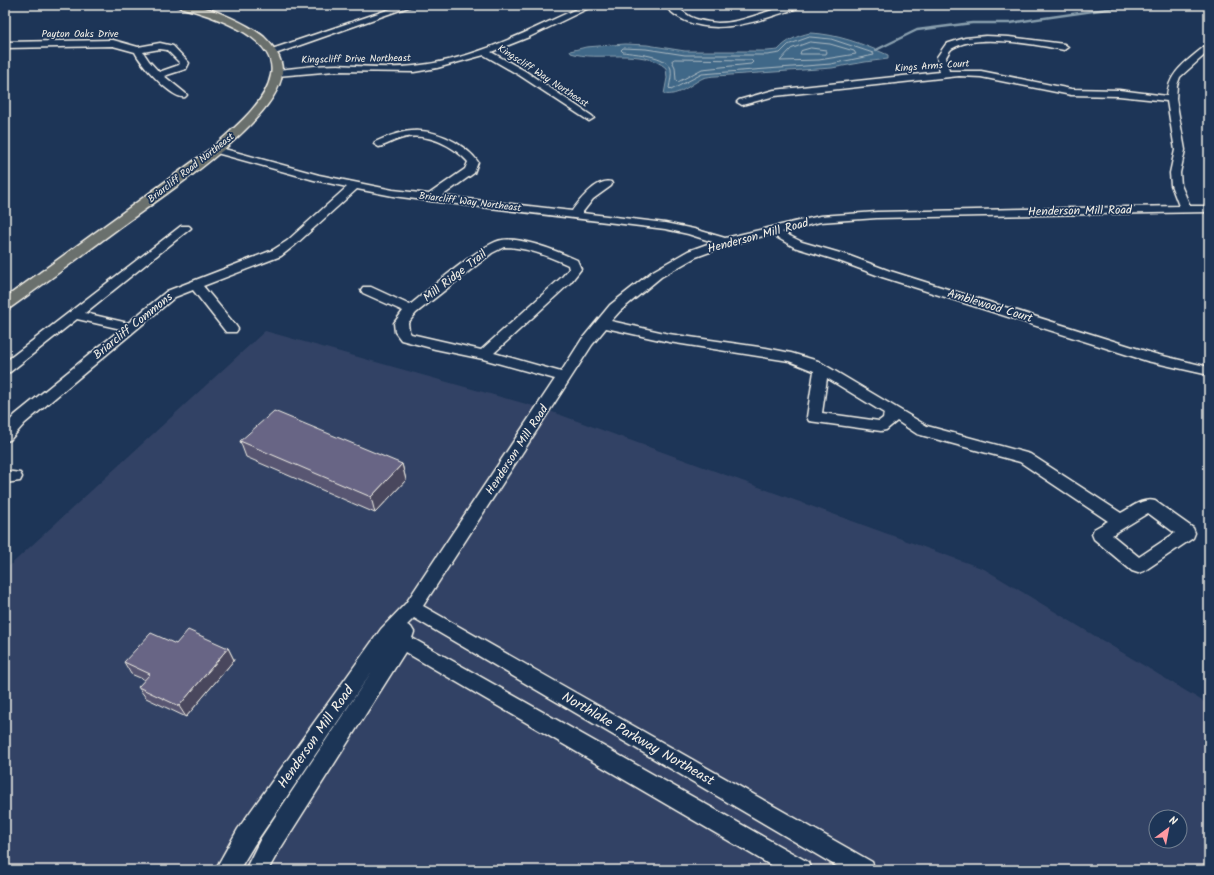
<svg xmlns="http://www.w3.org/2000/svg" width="1214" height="875" font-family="Kalam,sans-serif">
  <rect width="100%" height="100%" fill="#1d3557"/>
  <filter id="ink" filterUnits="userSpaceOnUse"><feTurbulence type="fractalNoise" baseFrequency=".025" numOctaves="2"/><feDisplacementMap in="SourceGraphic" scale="8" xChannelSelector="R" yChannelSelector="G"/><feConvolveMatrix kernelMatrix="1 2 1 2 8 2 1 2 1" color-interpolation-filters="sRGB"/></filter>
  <g filter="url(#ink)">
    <path fill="#334365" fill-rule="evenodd" d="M 265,331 L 544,409 L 984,569 L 1209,705 L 1209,870 L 5,870 L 5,570 ZM 1156,817 L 1180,817 L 1180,841 L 1156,841 Z"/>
    <path fill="#416888" stroke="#899fae" d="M 810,33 C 837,34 863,44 888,55 L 888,59 L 865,62 L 832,68 L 716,76 C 712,76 707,77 703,78 C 691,84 678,97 664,94 L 667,78 L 666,68 C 643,47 597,62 571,53 L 570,51 L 586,47 L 625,44 L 647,45 L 685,51 L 767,51 L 778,50 C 787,40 797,36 810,33 Z"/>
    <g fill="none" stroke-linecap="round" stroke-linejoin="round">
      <g stroke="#acbac2" stroke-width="1">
        <path d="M 810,37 L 831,39 L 873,53 L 874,55 L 831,64 L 702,74 L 671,90 L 669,88 C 670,82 672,75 671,69 C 667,55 635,54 623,52 L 621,50 L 623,48 L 646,49 L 685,55 L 767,55 L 780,53 L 788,45 Z"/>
        <polygon points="810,42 830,44 854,51 856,54 819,60 780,61 791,49"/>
        <polygon points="811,48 826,50 827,52 826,54 800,54 801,51"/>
        <polygon points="675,59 751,60 753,62 751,64 702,69 678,82 676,80 675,67 672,61"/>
      </g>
      <polyline stroke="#899fae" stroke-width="2.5" points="876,50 917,30 972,23 1010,23 1135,5"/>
      <defs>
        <g id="minor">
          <polygon points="402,5 414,5 275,54 272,55 268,52 269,50"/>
          <path d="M 585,5 L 595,5 L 529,37 L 491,52 L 525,71 L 592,116 L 594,118 L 589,121 L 519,75 L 484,55 L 437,68 L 414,72 L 335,71 L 277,76 L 273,73 L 277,70 C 297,68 317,65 338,65 C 363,66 388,69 414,66 C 474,60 530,30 585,5 Z"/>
          <path d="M 664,5 C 678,5 680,11 691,17 C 699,21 709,22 718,23 C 748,23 773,5 802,5 C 796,10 784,12 776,15 C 740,27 694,38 664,5 Z"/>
          <path d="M 986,36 L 1009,37 L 1064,44 L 1068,47 L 1064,50 C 1037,45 977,33 953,48 C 950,49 948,54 946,57 L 949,71 L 981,71 L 1071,89 L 1119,90 L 1167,96 C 1169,71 1188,61 1206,45 L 1209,44 L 1209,51 L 1180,77 L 1177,85 L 1176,99 L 1185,150 L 1180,173 L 1181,185 L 1190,206 L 1209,206 L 1209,212 L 877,218 L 820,222 L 782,232 L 802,242 L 847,255 L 890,271 L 1155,354 L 1209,367 L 1209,375 L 1147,361 L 882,277 L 839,261 L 794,247 L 771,234 L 729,245 L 696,257 L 661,277 L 620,311 L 611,321 L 669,334 L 766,348 L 791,353 L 818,361 L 927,426 L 1030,454 L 1121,513 C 1131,508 1143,497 1155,501 L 1193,528 L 1195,533 L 1193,538 L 1144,571 L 1138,573 L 1132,571 L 1094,539 L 1092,534 L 1094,529 L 1108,521 L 1020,462 L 917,434 L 897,421 L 886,430 L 881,431 L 809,421 L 807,417 L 814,371 L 789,361 L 669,342 L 606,328 L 592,345 L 423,606 L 872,862 L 875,870 L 843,870 L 414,618 L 407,625 L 411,627 L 414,632 L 412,638 L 808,862 L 811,870 L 779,870 L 405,652 L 277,854 L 268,870 L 245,870 L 261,838 L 372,671 L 254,845 L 239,870 L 215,870 L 238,829 L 381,629 L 406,603 L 555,379 L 483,359 L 435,349 L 401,340 L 395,332 L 394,323 L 403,311 L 363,293 L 361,290 L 363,287 L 371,287 L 410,305 C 427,291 484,242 502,240 C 522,237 559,252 577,260 L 581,269 L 570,283 L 494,353 L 561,372 L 582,339 L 610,305 L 653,271 L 688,251 L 713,242 L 688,234 L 665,229 L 431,201 L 393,196 L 357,189 L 295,245 L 281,256 L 203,286 L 236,326 L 238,329 L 236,332 L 226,332 L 193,290 L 175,297 L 25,423 L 10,440 L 5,441 L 5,426 L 15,415 L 121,329 L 77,319 L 10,372 L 5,373 L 5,362 L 181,226 L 189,226 L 191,228 L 85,313 L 128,323 L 167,291 L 273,250 L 287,241 L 347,187 L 314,180 L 213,152 L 212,150 L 217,147 L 319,175 L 393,190 L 429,194 L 465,169 L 468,162 C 453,145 426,132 403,138 C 394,140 387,145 379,147 L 374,144 L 375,142 C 405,128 426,126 455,142 C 464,148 472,153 478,162 L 474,173 L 442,196 L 572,211 C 579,201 597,178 611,182 L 612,184 L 611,186 L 593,199 L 582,213 L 665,223 L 694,229 L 725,238 L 820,216 L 877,212 L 1179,206 L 1171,185 L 1170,173 L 1175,150 L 1167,101 L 1119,96 L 1071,95 L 981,77 L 959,76 L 775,96 L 742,105 L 737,102 L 739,100 L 774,90 L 940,72 L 937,57 L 946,44 L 965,38 ZM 504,247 C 526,247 548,256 568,265 L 569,269 L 562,277 L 481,350 L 411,334 L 409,331 L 408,323 L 416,313 L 492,253 ZM 827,378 L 884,413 L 883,418 L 879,421 L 822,413 ZM 1148,513 L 1175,533 L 1139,557 L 1112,535 Z"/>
          <path d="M 113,40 L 138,47 L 160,43 L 173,46 L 189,63 L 186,69 L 164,76 L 185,93 L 187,95 L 185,97 C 172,100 140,63 135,52 L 113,46 L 5,48 L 5,42 ZM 160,49 L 167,50 L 180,63 L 179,65 L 159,72 L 149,61 L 143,52 Z"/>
          <polygon points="5,471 20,473 22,477 20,481 5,483"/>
        </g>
        <path id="major" d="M 177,5 C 182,5 188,5 192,5 C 211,7 250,25 264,37 C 274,47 283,58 282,73 C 279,120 160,198 123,225 C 85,253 48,281 10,308 L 5,310 L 5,298 L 213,147 C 233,129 266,103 271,75 C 279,36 207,14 179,7 Z"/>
      </defs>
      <use href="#minor" stroke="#f4f1e8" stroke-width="3"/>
      <use href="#major" stroke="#f4f1e8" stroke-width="3"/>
      <use href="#minor" fill="#1d3557" fill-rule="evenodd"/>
      <use href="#major" fill="#6b706d" fill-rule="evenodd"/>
    </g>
    <g fill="#595772" stroke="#f4f1e8">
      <polygon points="240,441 402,464 406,480 375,513 246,457"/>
      <polygon points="176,644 228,648 234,660 186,717 146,698 138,687 145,680 131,674 124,662"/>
    </g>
    <g fill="#48475d" stroke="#f4f1e8">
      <polygon points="402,464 406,480 375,513 371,497"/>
      <polygon points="228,648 234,660 186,717 179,706"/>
    </g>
    <g fill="#676585" stroke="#f4f1e8">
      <polygon points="274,411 402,464 371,497 240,441"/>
      <polygon points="188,630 228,648 179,706 138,687 150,674 124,662 151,633 176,644"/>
    </g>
  </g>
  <g text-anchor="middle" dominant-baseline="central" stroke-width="3.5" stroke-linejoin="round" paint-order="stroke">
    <g font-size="10" fill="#f4f1e8" stroke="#1d3557">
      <text x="80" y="34">Payton Oaks Drive</text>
      <text transform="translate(356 59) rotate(-1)">Kingscliff Drive Northeast</text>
      <text transform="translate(932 66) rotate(-4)">Kings Arms Court</text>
      <text transform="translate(543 76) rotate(33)">Kingscliff Way Northeast</text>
      <text transform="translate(191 168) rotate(-38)">Briarcliff Road Northeast</text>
      <text transform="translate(470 202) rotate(7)">Briarcliff Way Northeast</text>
    </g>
    <g font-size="12" fill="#f4f1e8" stroke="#1d3557">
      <text transform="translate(1080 211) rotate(-1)">Henderson Mill Road</text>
      <text transform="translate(758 236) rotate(-15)">Henderson Mill Road</text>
      <text transform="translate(455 276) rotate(-38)">Mill Ridge Trail</text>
      <text transform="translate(990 306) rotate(17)">Amblewood Court</text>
      <text transform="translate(133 326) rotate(-39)">Briarcliff Commons</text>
      <text transform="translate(517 450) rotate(-57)">Henderson Mill Road</text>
    </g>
    <g font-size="14" fill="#f4f1e8" stroke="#1d3557">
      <text transform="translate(316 737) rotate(-55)">Henderson Mill Road</text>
      <text transform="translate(638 739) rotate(30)">Northlake Parkway Northeast</text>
    </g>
  </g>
  <rect width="1214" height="875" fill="none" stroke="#1d3557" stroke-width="20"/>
  <rect x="10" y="10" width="1194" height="855" fill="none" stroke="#f4f1e8" stroke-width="1.5" filter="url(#ink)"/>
  <g transform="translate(1168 829) rotate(32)"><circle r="19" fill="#1d3557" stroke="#738091"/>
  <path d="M0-3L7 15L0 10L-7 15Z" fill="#ff9aa2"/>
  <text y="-6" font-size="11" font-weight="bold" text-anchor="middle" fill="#f4f1e8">N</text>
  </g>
</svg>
